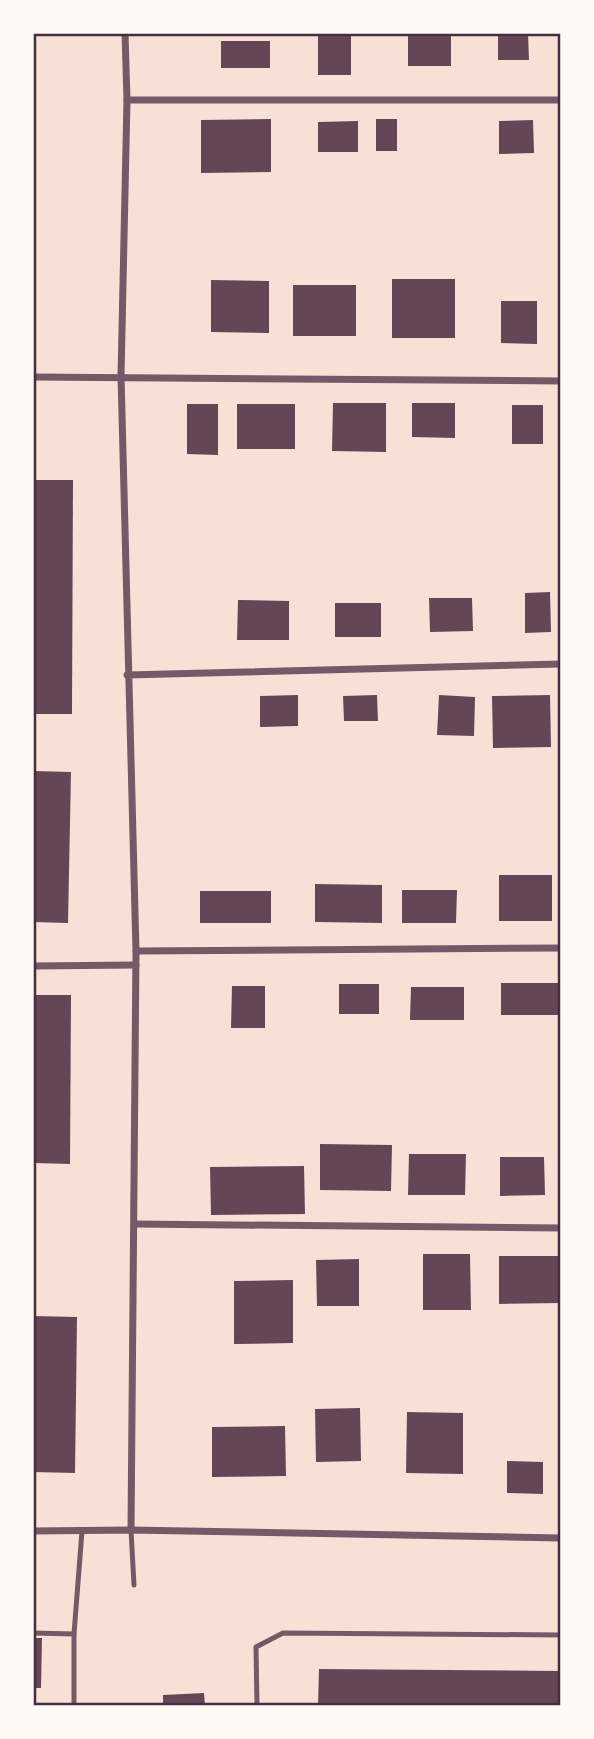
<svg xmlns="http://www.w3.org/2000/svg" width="594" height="1739" font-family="'Open Sans',sans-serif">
  <rect width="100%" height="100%" fill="#f7e1d7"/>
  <g fill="#644757">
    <rect x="318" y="33" width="33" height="42"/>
    <rect x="408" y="33" width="43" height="33"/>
    <polygon points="498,33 528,33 529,60 498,60"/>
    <rect x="221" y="41" width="49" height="27"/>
    <polygon points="271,119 271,172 201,173 201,120"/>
    <rect x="376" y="119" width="21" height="32"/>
    <polygon points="533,120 534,153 499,154 499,121"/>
    <polygon points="358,121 358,152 318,152 318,122"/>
    <rect x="392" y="279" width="63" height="59"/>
    <polygon points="211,280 269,281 269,333 211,332"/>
    <rect x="293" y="285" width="63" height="51"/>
    <polygon points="501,301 537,301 537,344 501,343"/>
    <polygon points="333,403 386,403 386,452 332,451"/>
    <polygon points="412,403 455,403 455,438 412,437"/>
    <polygon points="187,404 218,404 218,455 187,454"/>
    <rect x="237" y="404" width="58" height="45"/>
    <rect x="512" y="405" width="31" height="39"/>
    <polygon points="33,480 73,480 72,714 33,714"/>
    <polygon points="550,592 551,632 525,633 525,593"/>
    <polygon points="429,598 472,598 473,631 430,632"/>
    <polygon points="238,600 289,601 289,640 237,640"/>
    <rect x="335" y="603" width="46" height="34"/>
    <polygon points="298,695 298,726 260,727 260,696"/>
    <polygon points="377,695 378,721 344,721 343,696"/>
    <polygon points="439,695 475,697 474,736 437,735"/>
    <polygon points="550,695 551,747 493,748 492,696"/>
    <polygon points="33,771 71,772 68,923 33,922"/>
    <rect x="499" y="875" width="53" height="46"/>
    <polygon points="315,884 382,885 382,923 315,922"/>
    <polygon points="402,890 457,890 456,923 402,923"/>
    <rect x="200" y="891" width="71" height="32"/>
    <rect x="501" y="983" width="58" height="32"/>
    <rect x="339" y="984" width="40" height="30"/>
    <polygon points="232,986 265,986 265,1028 231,1028"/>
    <polygon points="411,987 464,987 464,1020 410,1020"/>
    <polygon points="33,995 71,995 70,1164 33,1163"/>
    <polygon points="320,1144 392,1145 391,1191 320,1190"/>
    <polygon points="409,1154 466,1154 465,1195 408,1195"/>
    <polygon points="500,1157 544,1157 545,1195 500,1196"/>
    <polygon points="304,1166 305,1214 211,1215 210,1167"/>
    <polygon points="423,1254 470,1254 471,1310 423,1310"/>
    <polygon points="499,1256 559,1256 560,1303 499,1304"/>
    <polygon points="359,1259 359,1306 317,1306 316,1260"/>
    <polygon points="293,1280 293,1343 234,1344 234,1281"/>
    <polygon points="33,1316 77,1317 75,1473 33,1472"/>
    <polygon points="360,1408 361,1461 316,1462 315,1409"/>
    <polygon points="407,1412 463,1413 463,1474 406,1473"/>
    <polygon points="285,1426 286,1476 212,1477 212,1427"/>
    <polygon points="507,1461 543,1462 543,1494 507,1493"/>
    <polygon points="33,1638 42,1638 41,1688 33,1688"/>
    <polygon points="319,1669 561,1671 561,1706 318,1706"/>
    <polygon points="204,1693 205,1706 163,1706 163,1695"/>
  </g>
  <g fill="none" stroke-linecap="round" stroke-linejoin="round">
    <g stroke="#755966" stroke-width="5">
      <polyline points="131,1530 134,1585"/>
      <polyline points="33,1633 74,1634 74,1706"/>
      <polyline points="74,1634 82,1531"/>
      <polyline points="257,1706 256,1647 283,1633 561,1635"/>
    </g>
    <g stroke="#755966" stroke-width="7">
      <polyline points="125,33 127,100 121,376 136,951 131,1530"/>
      <polyline points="127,100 561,100"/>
      <polyline points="33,377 561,381"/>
      <polyline points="127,675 561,664"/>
      <polyline points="136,951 561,948"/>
      <polyline points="33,966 136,965"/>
      <polyline points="135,1224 561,1228"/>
      <polyline points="33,1531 131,1530 561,1538"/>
    </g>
  </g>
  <rect width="594" height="1739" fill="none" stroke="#fffaf5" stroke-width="70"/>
  <rect x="35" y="35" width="524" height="1669" fill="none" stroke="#4a2c40" stroke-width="2.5"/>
</svg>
